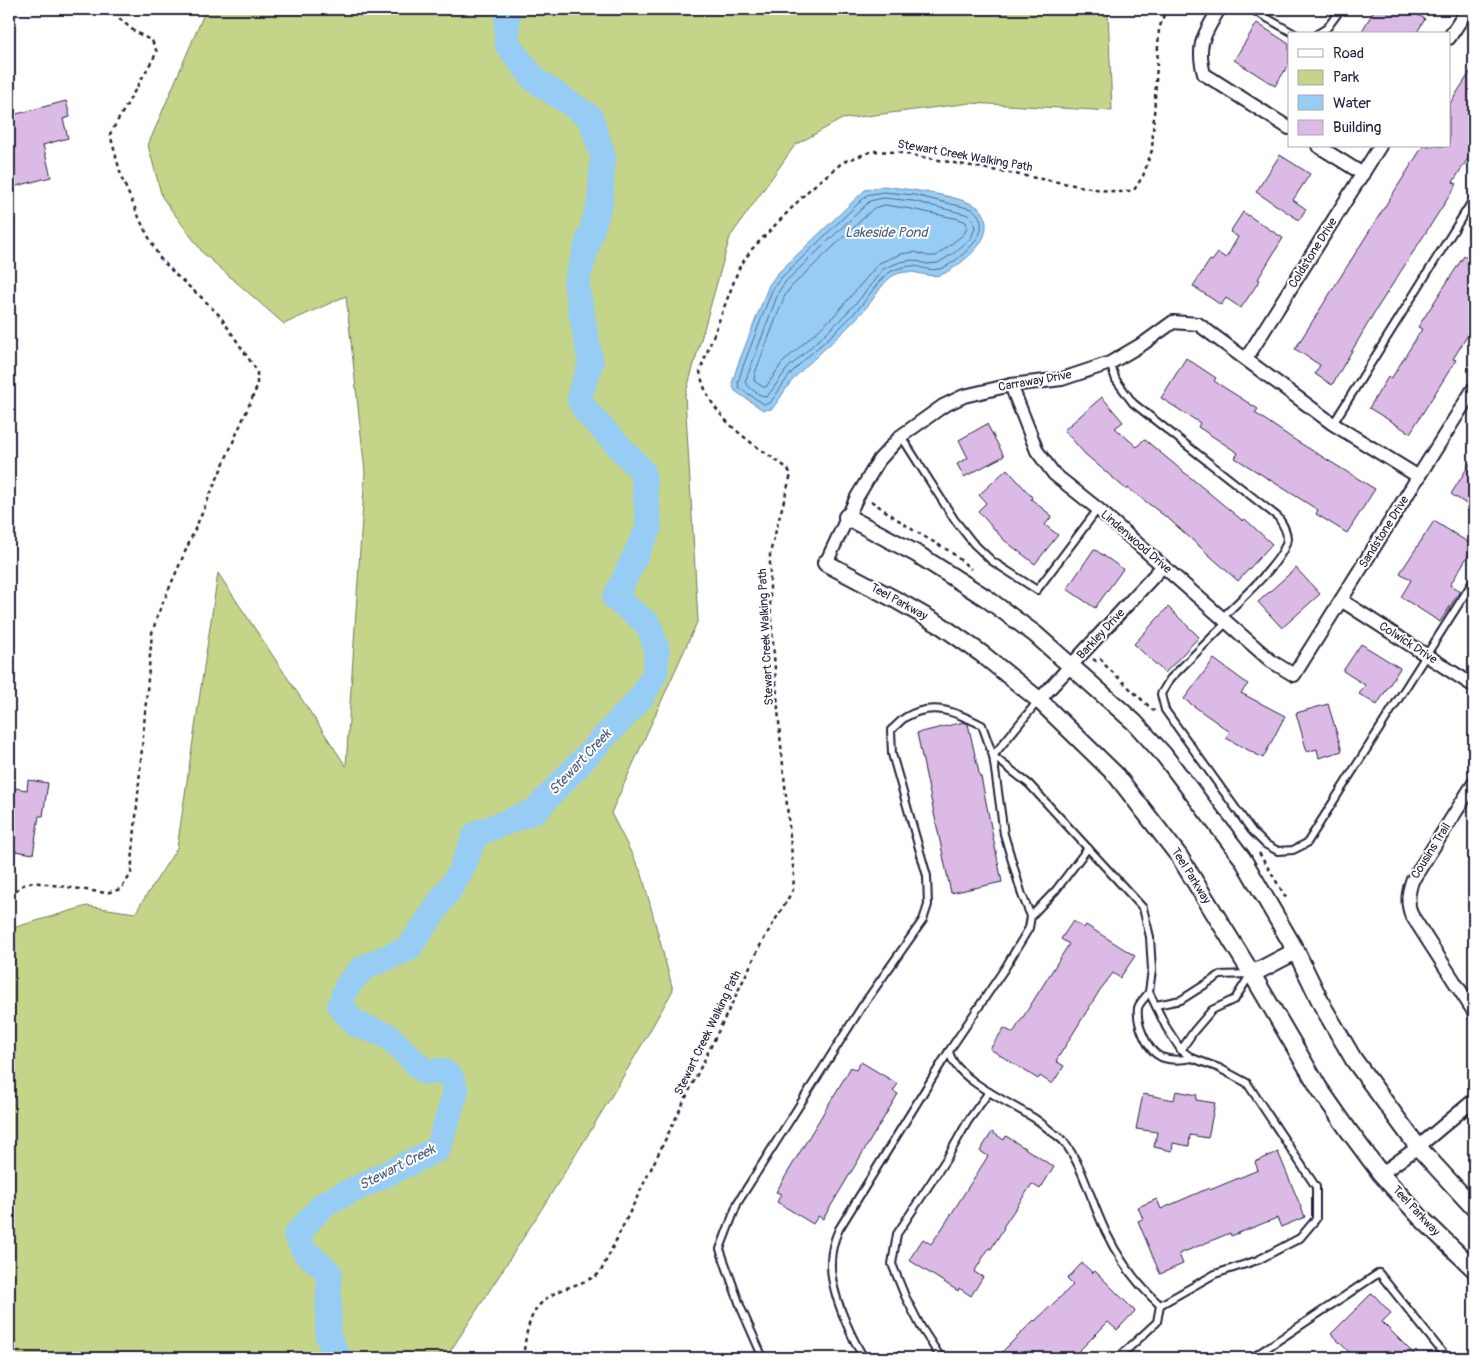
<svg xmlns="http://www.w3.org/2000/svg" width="1483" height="1367" font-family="Pangolin,sans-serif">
  <rect width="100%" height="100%" fill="#fff"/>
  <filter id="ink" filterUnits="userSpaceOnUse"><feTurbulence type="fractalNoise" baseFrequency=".02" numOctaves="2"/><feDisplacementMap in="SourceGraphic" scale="10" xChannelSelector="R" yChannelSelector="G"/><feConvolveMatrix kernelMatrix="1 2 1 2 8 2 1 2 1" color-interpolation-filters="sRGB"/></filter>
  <g filter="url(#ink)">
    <path fill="#c4d488" stroke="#737b62" d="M 206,9 L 1108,9 L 1112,111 L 971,103 L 842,119 L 795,145 L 730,237 L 685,396 L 698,620 L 611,813 L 642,874 L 673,990 C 603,1116 524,1237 446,1358 L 9,1358 L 9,929 L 87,906 L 135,913 L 177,848 L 218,573 L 346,766 L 365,472 L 346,296 L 284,324 L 203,253 L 162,197 L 148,145 Z"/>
    <path fill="#97cdf5" stroke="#6889ab" d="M 884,186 C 903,189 971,196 982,211 C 987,218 987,229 984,236 C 979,250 956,268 943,274 C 926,281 912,264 891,277 C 882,283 873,301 865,309 C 844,333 819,353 797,375 C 787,385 781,398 772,409 L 763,410 L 735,391 L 732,384 L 737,367 L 769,285 L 777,274 L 865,190 Z"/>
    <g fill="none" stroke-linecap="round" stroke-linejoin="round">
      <g stroke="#516685" stroke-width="1">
        <path d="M 884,192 L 914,195 L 972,209 C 979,214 982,220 981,229 C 980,242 951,267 939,269 C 930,271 924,268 916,266 C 908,265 894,269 887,274 C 878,280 867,300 858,309 C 838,332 813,350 792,372 C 784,381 778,393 770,403 L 764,404 L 739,388 L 738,383 L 742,369 L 773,288 L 781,278 L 867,195 Z"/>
        <path d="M 884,198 L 913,201 L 969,215 L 973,219 L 975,228 L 971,238 L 954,253 L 938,263 L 927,264 L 913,260 L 900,262 L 883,269 L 859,300 L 839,321 L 787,369 L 767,397 C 760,396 748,388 745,382 L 779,291 L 785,282 L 870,201 Z"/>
        <polygon points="885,205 911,209 959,219 966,222 967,228 964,234 936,256 928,256 915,252 901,254 879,263 834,316 782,363 766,387 763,387 754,381 755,373 785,295 791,287 874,208"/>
      </g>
      <polyline stroke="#97cdf5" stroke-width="26" points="339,1358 328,1337 329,1272 305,1252 296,1235 324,1204 438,1149 456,1091 451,1077 442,1071 425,1072 388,1036 356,1024 340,1006 347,986 363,968 409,948 460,873 476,834 535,811 641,698 655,673 657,650 648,624 615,598 649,527 643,472 586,411 580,401 581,391 591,363 576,283 600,202 603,156 590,117 535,80 507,44 507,9"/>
    </g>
    <g fill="#dcbae6" stroke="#22223b">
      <polygon points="1375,9 1408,9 1425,19 1416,34 1360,34"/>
      <polygon points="1257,23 1289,44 1289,64 1275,86 1234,60"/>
      <polygon points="1474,66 1474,149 1453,182 1457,184 1374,313 1332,385 1315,374 1320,365 1295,349 1423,146 1449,146 1449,105"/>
      <polygon points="66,101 70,117 63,119 68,138 43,145 51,177 9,188 9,116"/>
      <polygon points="1280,155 1310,174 1293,200 1306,209 1299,220 1256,192"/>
      <polygon points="1243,212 1283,238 1258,279 1260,280 1241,308 1226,298 1221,305 1193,286 1210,260 1212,261 1218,253 1226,258 1238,237 1230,232"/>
      <polygon points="1464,256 1474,262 1474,325 1453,359 1456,360 1410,433 1369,408 1388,377 1391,379 1422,329 1418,327"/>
      <polygon points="1186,358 1216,378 1214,381 1258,409 1255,413 1295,440 1375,489 1347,533 1316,514 1318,510 1235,458 1238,453 1198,427 1200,423 1161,398"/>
      <polygon points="1102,397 1123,422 1115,428 1137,447 1144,439 1243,521 1245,519 1272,544 1238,581 1170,520 1128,488 1127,490 1085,454 1064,430"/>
      <polygon points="987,424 1004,456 964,477 957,464 968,458 959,440"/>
      <polygon points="1474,457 1474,509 1451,494"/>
      <polygon points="1007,469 1032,497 1031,499 1052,516 1045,525 1058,535 1035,564 1004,540 978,511 986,503 979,495"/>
      <polygon points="1434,521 1474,546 1450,585 1460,591 1440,622 1401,597 1411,580 1400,573"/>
      <polygon points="1094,549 1123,569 1095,608 1067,589"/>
      <polygon points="1296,568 1320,594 1282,628 1258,602"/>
      <polygon points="1168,607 1199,637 1165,673 1134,644"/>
      <polygon points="1361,644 1400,668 1377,705 1359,694 1365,685 1343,671"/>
      <polygon points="1214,659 1248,684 1241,693 1285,716 1263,758 1226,738 1230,732 1184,699"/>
      <polygon points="1328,704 1342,751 1319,758 1317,749 1307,752 1296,713"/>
      <polygon points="964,722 968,724 980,777 981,777 1002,882 951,893 917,733"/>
      <polygon points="28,780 48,783 43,816 39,816 33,854 9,850 9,787 27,790"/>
      <polygon points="1073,921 1084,928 1086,925 1135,956 1120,978 1113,973 1100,990 1056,1061 1064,1066 1052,1084 1040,1076 1038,1079 990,1049 1004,1028 1013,1033 1069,944 1061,939"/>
      <polygon points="861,1062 898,1084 893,1091 898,1094 823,1219 818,1216 813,1224 777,1202 781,1194 776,1192 851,1067 856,1070"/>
      <polygon points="1176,1091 1197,1095 1196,1100 1215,1103 1208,1138 1190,1135 1189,1146 1173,1143 1172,1151 1154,1147 1157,1132 1136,1129 1143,1094 1174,1100"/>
      <polygon points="992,1132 1004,1140 1006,1136 1054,1167 1040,1189 1032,1184 1003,1227 1004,1228 991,1249 989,1248 974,1272 983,1277 971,1296 959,1288 958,1291 909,1260 923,1239 931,1244 943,1227 988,1156 980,1151"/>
      <polygon points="1278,1152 1305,1217 1281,1227 1277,1218 1231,1236 1230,1233 1179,1254 1183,1264 1160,1274 1138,1221 1143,1219 1138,1207 1157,1199 1161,1209 1209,1188 1210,1190 1258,1170 1255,1162"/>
      <polygon points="1082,1263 1093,1273 1095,1271 1135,1311 1117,1330 1108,1322 1072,1358 996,1358 1034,1320 1035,1321 1073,1285 1067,1279"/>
      <polygon points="1372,1293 1391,1313 1382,1322 1418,1358 1355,1358 1331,1334"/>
    </g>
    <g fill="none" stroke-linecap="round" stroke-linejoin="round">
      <defs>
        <g id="service">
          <polyline points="1251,9 1295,34"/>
          <polyline points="1317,34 1327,28 1341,9"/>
          <path d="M 1110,363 L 1116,380 L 1133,403 L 1278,517 C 1282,523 1287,530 1287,538 C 1286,560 1238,601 1222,618"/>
          <polyline points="1333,424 1474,198"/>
          <polyline points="901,436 954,519 973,543 992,561 1037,590 1098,509"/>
          <polyline points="1227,622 1170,679 1161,694 1165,710 1252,831 1265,844 1278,851 1293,850 1307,843 1314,832 1474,580"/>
          <polyline points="1038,701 993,756 1029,784 1143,908 1150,937 1152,970 1149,992 1166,1027 1181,1050 1192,1058 1219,1068 1247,1083 1316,1187 1316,1219 1300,1238 1258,1260 1215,1274 1160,1305"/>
          <polyline points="1031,916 1056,890 1088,848"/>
          <path d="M 1149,992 C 1146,997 1139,1003 1138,1008 C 1136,1023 1147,1051 1161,1057 C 1171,1061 1182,1060 1192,1058"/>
          <polyline points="1156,1005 1181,1000 1220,975 1250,974"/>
          <polyline points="1181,1050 1194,1031 1212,1010 1235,999 1250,975"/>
          <path d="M 763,1358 L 741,1308 L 720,1249 L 738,1202 L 861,1008 L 923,920 L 928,905 L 927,876 L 892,754 L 891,730 C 896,726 901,720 906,717 C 934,701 957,713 982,725 L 993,756 L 1004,834 L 1022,895 L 1031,916 L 1029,928 L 1005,968 L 949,1051 C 954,1079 1011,1103 1034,1118 C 1040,1122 1046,1127 1052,1132 C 1056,1135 1061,1138 1064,1142 C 1080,1162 1088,1190 1098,1214 C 1112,1250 1131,1279 1160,1305 L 1157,1322 L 1118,1358"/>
          <path d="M 864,1358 C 850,1335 830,1291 831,1263 C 831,1251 834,1240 839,1229 L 949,1051"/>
          <polyline points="941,1358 921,1327 905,1296 892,1264 897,1234 947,1158 968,1121 989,1092"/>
          <polyline points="1252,1358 1379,1273 1447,1358"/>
        </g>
        <g id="minor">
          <path d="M 1219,9 C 1204,35 1196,44 1204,74 L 1289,128"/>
          <polyline points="1449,38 1468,9"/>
          <polyline points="1318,146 1363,174"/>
          <polyline points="1246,359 1380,146"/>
          <polyline points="1011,385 1037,451 1054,474 1098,509 1271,661 1294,675 1474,388"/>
          <polyline points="826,563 857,497 879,460 901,436 943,406 964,396 1011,385 1062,379 1110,363 1144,343 1173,322 1198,324 1333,424 1419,477"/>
          <polyline points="1341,600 1474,686"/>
          <polyline points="1039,700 1163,566"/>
          <path d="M 1474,783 L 1412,881 C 1408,894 1407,902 1411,914 L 1474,1012"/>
          <polyline points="1381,1174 1418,1147 1474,1100"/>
        </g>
        <g id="tertiary">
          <polyline points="847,517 917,554 986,598 1035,634 1134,722 1164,755 1242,858 1296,951 1323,1007 1354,1060 1418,1147 1474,1208"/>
          <polyline points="826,563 898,601 942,626 982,654 1039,700 1116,775 1179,856 1252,974 1319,1088 1349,1131 1381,1174 1420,1217 1474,1269"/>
          <polyline points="1252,974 1296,951"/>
        </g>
      </defs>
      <use href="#service" stroke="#22223b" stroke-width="10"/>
      <use href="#minor" stroke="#22223b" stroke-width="16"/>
      <use href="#tertiary" stroke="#22223b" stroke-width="20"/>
      <g stroke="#22223b" stroke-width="2.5" stroke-dasharray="4 4" stroke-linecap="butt">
        <polyline points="871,501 913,530 951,552 971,569"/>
        <polyline points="1093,659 1096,661 1101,659 1106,666 1155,712"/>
        <polyline points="1259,853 1287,899"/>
        <polyline points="9,896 23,885 33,882 106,893 121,889 131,874 152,633 158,614 257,387 257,371 220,316 201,297 177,276 159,257 142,224 122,179 110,134 157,52 152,41 134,31 120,19 116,9"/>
        <path d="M 523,1358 C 527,1325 530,1302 564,1289 C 577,1284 589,1281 600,1273 L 761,944 L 793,890 L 794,876 L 780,735 L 770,603 L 770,553 L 791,474 L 787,468 C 752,443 707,417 700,371 L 739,268 L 752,249 L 810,189 L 843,162 L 873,151 L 895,152 L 1101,190 L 1122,192 L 1134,190 L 1143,176 L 1152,150 L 1159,29 L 1166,9"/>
      </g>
      <use href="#service" stroke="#fff" stroke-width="6"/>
      <use href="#minor" stroke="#fff" stroke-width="12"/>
      <use href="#tertiary" stroke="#fff" stroke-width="16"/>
    </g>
  </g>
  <g text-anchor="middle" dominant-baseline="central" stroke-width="4" stroke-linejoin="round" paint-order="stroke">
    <g font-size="12" fill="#22223b" stroke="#fff">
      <text transform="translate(965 156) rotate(10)">Stewart Creek Walking Path</text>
      <text transform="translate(1313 253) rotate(-58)">Coldstone Drive</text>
      <text transform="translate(1035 381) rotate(-10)">Carraway Drive</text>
      <text transform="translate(1384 532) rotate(-58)">Sandstone Drive</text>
      <text transform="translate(1136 542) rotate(41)">Lindenwood Drive</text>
      <text transform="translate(899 602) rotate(29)">Teel Parkway</text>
      <text transform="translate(1101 634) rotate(-47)">Barkley Drive</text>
      <text transform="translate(766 637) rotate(-93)">Stewart Creek Walking Path</text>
      <text transform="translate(1408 643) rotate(33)">Colwick Drive</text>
      <text transform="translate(1431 851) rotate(-58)">Cousins Trail</text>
      <text transform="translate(1191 876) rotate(58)">Teel Parkway</text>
      <text transform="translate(708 1033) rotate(-64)">Stewart Creek Walking Path</text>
      <text transform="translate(1416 1211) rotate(47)">Teel Parkway</text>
    </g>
    <g font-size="14" font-style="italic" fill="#4b5e7c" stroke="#fff">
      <text x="886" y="232">Lakeside Pond</text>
      <text transform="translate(580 762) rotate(-47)">Stewart Creek</text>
      <text transform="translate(397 1167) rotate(-27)">Stewart Creek</text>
    </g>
  </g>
  <rect width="1483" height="1367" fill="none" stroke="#fff" stroke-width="30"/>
  <rect x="15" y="15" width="1453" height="1337" fill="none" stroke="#22223b" stroke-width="2" filter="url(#ink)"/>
  <rect x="1288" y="32" width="162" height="115" fill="#ffffff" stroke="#a7a7b1"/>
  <rect x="1298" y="49" width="25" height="8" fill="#ffffff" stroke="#a7a7b1"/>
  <text x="1333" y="58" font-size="15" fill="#22223b">Road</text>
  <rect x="1298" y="70" width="25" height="15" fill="#c4d488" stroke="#a7a7b1"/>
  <text x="1333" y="82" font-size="15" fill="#22223b">Park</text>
  <rect x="1298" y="95" width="25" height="15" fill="#97cdf5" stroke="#a7a7b1"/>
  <text x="1333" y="108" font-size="15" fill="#22223b">Water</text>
  <rect x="1298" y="120" width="25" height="15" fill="#dcbae6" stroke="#a7a7b1"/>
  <text x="1333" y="132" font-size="15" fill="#22223b">Building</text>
</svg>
